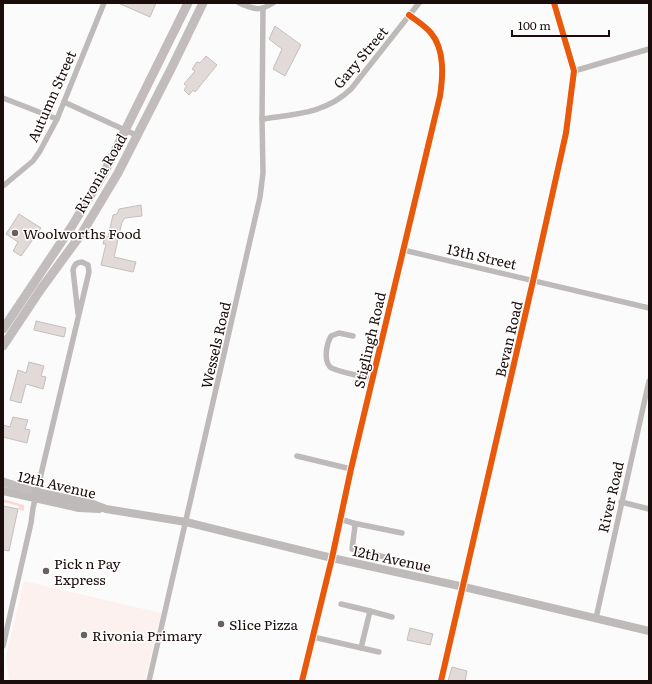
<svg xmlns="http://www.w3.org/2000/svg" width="652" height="684" font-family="Literata,serif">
  <rect width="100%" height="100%" fill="#fbfbfb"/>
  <polygon fill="#fdf1ef" points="24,581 161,613 145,681 9,681 6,657"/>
  <polygon fill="#fdd9d3" points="3,499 24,505 24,511 18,509 19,506 3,502"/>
  <g fill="#e2dad9" stroke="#c5bebd">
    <polygon points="118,3 156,3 150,17"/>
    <polygon points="275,26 301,45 285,76 273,69 282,49 269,39"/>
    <polygon points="206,56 217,65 195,92 193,90 189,95 184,90 187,86 184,84 195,71 192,69 197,62 200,63"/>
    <polygon points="141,205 142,216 125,218 122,222 114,257 136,262 133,272 101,265 106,244 103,244 105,236 108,237 113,215 117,214 119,209"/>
    <polygon points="19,214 41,228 21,256 13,251 18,242 6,234"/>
    <polygon points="36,321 66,328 64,337 34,330"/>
    <polygon points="29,362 44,366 41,376 46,377 43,389 26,384 21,403 10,400 18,370 26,373"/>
    <polygon points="13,417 28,420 25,429 30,430 27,443 3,437 3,425 10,427"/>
    <polygon points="3,506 18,509 9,551 3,550"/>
    <polygon points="410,628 433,634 430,645 407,640"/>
    <polygon points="452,667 467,671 465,681 448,681"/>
  </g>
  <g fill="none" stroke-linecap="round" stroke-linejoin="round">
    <g stroke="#bfbaba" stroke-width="5.5">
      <path d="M 239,3 C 255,9 258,12 273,3"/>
      <polyline points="574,71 649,49"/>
      <polyline points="3,98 57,119"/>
      <polyline points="64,102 138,136"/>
      <path d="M 262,119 C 295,114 325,114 351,89 L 419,3"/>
      <polyline points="3,186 33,161 40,151 57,119 104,3"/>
      <polyline points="403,250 649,308"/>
      <path d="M 353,336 L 339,333 L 331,336 C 327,343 323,359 330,367 C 334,371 365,377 373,379"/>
      <polyline points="297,456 351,469"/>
      <polyline points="621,502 649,509"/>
      <polyline points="340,519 353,523 355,526 352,549 397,560"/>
      <polyline points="353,523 402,533"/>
      <polyline points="341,604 370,611"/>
      <polyline points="596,618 649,381"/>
      <polyline points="313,637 379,652"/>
      <path d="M 3,646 L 31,523 L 33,508 L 89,272 L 88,265 L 82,262 C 77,262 74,265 73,270 L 78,314"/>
      <polyline points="361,648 370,611 392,617"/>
      <polyline points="149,681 260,197 263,173 262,119 263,9"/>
      <path d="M 302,681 L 332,558 L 351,469 L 440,96 C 443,76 445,50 431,33 C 425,26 417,21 409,15"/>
      <polyline points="441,681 533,281 566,133 574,71 554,3"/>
    </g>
    <g stroke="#bfbaba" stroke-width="8">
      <polyline points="23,489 93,504 106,509 186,522 332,558 464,587 649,631"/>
      <polyline points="3,491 79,508 99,509"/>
    </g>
    <g stroke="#c2bdbc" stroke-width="9">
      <polyline points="3,329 72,226 104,173 188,3"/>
      <polyline points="3,346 41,289 82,233 118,173 172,67 203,3"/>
      <polyline points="3,482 28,490"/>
    </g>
    <defs>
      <g id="cycleway">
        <path d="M 302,681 L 332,558 L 351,469 L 440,96 C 443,76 445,50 431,33 C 425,26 417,21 409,15"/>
        <polyline points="441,681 533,281 566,133 574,71 554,3"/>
      </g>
    </defs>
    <use href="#cycleway" stroke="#fff" stroke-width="8"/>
    <use href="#cycleway" stroke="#e8590c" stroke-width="6"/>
  </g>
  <g fill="#69605f" stroke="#fff" stroke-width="1.5">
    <circle cx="15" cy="233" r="4"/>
    <circle cx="46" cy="571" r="4"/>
    <circle cx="221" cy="624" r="4"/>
    <circle cx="84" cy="635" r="4"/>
  </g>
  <g text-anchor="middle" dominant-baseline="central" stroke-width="3" stroke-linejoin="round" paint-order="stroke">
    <g font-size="14" fill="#1b0d0b" stroke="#fff">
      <text transform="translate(360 57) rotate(-50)">Gary Street</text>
      <text transform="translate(51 96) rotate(-66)">Autumn Street</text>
      <text transform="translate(100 173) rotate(-60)">Rivonia Road</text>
      <text transform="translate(482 256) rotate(13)">13th Street</text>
      <text transform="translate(508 339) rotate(-77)">Bevan Road</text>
      <text transform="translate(369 340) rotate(-77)">Stiglingh Road</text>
      <text transform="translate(215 345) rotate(-77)">Wessels Road</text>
      <text transform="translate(57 484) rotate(13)">12th Avenue</text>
      <text transform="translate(610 497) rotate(-77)">River Road</text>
      <text transform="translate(392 558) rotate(12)">12th Avenue</text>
    </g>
    <g font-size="14" fill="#1b0d0b" stroke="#fff" text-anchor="start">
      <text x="23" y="233">Woolworths Food</text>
      <text x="54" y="563">Pick n Pay<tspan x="54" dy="16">Express</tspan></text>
      <text x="229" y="624">Slice Pizza</text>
      <text x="92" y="635">Rivonia Primary</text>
    </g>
  </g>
  <rect width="652" height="684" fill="none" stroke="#1b0d0b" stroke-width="8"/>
  <path d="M512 30v6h97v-6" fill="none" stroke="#1b0d0b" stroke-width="2"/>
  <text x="518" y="30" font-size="12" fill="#1b0d0b" stroke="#ffffff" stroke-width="3" paint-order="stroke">100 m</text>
</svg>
